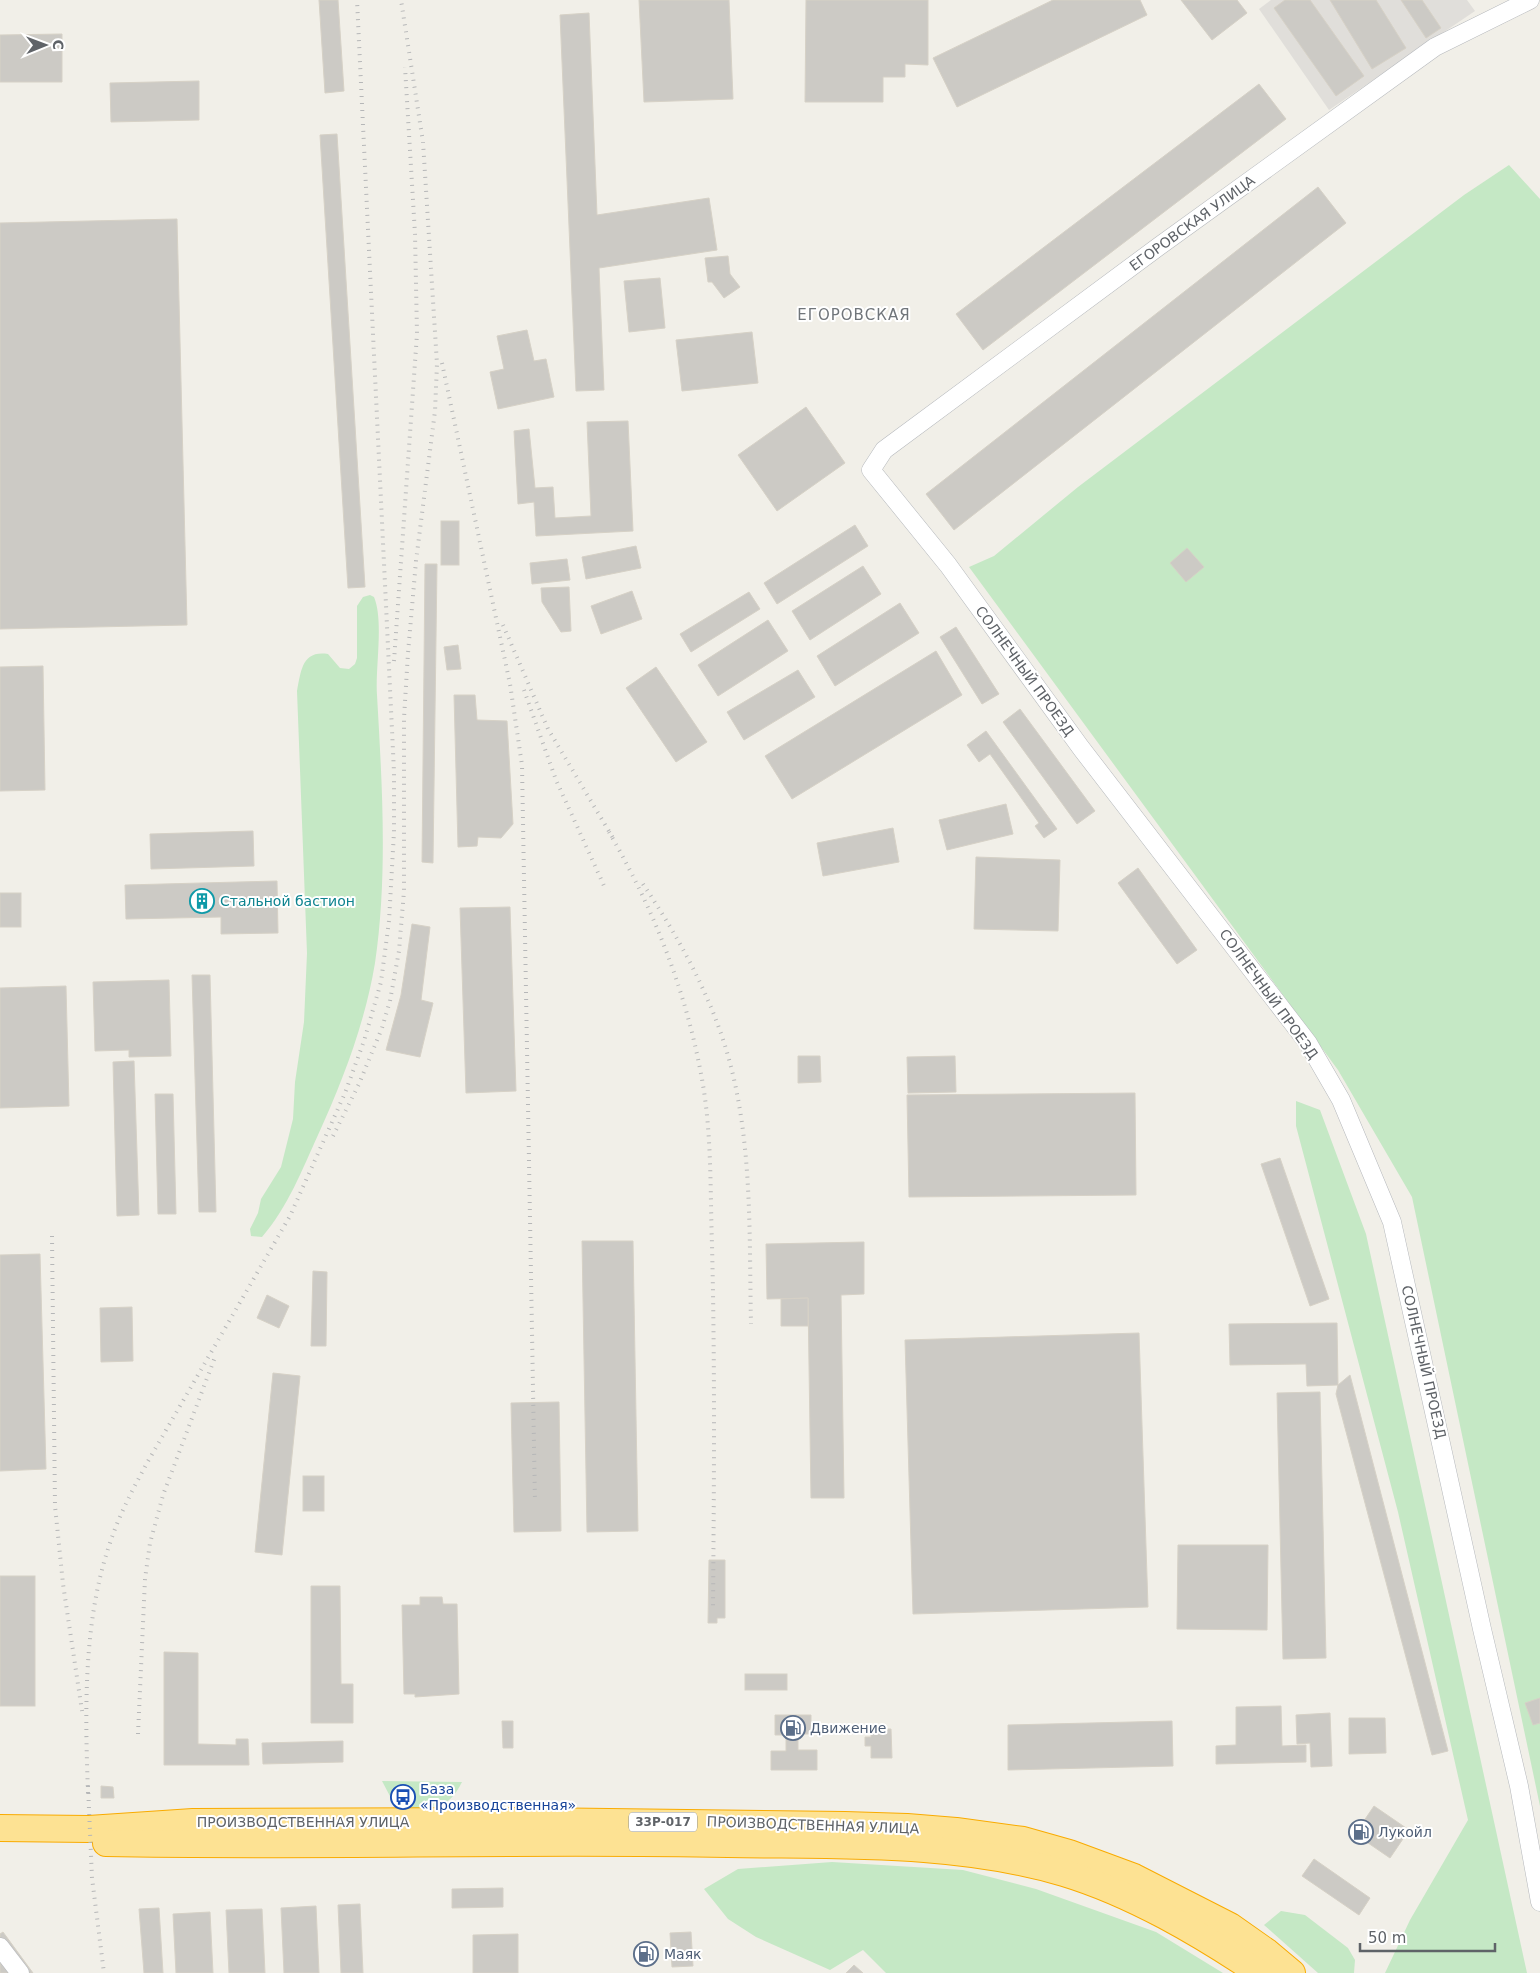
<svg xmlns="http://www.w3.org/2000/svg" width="1540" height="1973" font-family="'DejaVu Sans',sans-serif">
  <rect width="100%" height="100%" fill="#f1efe8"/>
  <polygon fill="#e0deda" points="1271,0 1467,0 1475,11 1329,110 1259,9"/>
  <g fill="#c5e8c5">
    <polygon points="1509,165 1540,199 1540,1806 1412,1197 1338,1070 969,567 994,556 1078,487 1464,195"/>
    <path d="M 370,595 L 374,597 C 384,621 375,668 377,695 C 382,783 388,875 375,963 C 365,1023 343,1080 318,1135 C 302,1170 288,1207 262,1237 L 251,1236 L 250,1229 L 258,1213 L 261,1199 L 281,1167 L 293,1119 L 295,1082 L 304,1022 L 307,953 L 297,691 C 301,671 302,650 328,654 L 340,668 L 349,669 L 355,664 L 357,658 L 357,606 L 363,597 Z"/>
    <polygon points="1296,1101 1320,1110 1366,1234 1527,1973 1385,1973 1410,1920 1468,1820 1398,1512 1296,1126"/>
    <path d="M 382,1781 L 462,1782 C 447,1812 432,1808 402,1809 L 392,1800 Z"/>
    <polygon points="832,1862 963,1870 1036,1889 1156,1932 1223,1973 886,1973 863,1950 830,1970 756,1937 728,1919 704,1889 738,1869"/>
    <polygon points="1281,1911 1305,1915 1348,1948 1355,1960 1354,1973 1318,1973 1264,1925"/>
  </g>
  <g fill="#cccac5" stroke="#d6d1c6">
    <polygon points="319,0 338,0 344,91 325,93"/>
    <polygon points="639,0 729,0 733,99 644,102"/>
    <polygon points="806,0 928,0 928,65 905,64 905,77 883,77 883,102 805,102"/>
    <polygon points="1053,0 1140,0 1147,15 957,107 933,58"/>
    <polygon points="1181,0 1237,0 1247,13 1212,40"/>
    <polygon points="1285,0 1310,0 1364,76 1336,96 1274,8"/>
    <polygon points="1330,0 1376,0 1406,48 1372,69"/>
    <polygon points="1401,0 1422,0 1441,28 1426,38"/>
    <polygon points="589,13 597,215 709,198 717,250 599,268 604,390 576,391 560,15"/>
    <polygon points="62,34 62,82 0,82 0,35"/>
    <polygon points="199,81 199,120 111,122 110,83"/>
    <polygon points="1259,84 1286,119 983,350 956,314"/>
    <polygon points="337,134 365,587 348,588 320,135"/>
    <polygon points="1318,187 1346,223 954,530 926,494"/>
    <polygon points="177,219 187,625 0,629 0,223"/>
    <polygon points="728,256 730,274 740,287 724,298 712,282 708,282 705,258"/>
    <polygon points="660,278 665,328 629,332 624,281"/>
    <polygon points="527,330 534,361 546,359 554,397 498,409 490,372 504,369 497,336"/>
    <polygon points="752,332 758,383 682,391 676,340"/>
    <polygon points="806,407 845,463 777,511 738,455"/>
    <polygon points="628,421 633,531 536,536 534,502 518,504 514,431 529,429 535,488 553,487 555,518 591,516 587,422"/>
    <rect x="441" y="521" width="18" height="44"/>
    <polygon points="855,525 868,546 777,604 764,583"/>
    <polygon points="636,546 641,568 586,579 582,557"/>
    <polygon points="1187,548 1204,567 1186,582 1170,563"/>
    <polygon points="567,559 570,580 532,584 530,563"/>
    <polygon points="425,564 437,564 433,863 422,862"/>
    <polygon points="863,566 881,594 810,640 792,611"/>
    <polygon points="569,587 571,631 561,632 542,602 541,588"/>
    <polygon points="632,591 642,619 601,634 591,606"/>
    <polygon points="749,592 760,609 691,652 680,634"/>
    <polygon points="900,603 919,633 835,686 817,656"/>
    <polygon points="768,620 788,651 718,696 698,665"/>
    <polygon points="956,627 999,694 982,704 940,637"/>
    <polygon points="458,645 461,669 447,670 444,647"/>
    <polygon points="936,651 962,695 792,799 765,756"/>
    <polygon points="43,666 45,790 0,791 0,667"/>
    <polygon points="656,667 707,742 676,762 626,688"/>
    <polygon points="798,670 815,697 744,740 727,712"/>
    <polygon points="454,695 475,695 477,720 507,721 513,824 501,838 478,837 477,846 458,847"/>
    <polygon points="1020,709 1095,811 1077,824 1003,722"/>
    <polygon points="986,731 1057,829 1044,838 1035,826 1039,823 990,754 979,762 967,745"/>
    <polygon points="1006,804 1013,834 947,850 939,820"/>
    <polygon points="893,828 899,862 823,876 817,843"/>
    <polygon points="253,831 254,866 151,869 150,834"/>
    <polygon points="976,857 1060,860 1058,931 974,929"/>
    <polygon points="1138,868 1197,950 1177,964 1118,883"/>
    <polygon points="277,881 278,933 221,934 221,917 126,919 125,885"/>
    <rect x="0" y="893" width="21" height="34"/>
    <polygon points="510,907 516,1091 466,1093 460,908"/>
    <polygon points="412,924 430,927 421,1000 433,1003 420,1057 386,1050 401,995"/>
    <polygon points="192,975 210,975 216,1212 199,1212"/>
    <polygon points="169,980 171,1056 129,1057 129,1050 95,1051 93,982"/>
    <polygon points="66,986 69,1106 0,1108 0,988"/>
    <polygon points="798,1056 820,1056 821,1082 798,1083"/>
    <polygon points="955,1056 956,1092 908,1093 907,1057"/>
    <polygon points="134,1061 139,1215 117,1216 113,1062"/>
    <polygon points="1135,1093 1136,1195 909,1197 907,1095"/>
    <polygon points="155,1094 173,1094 176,1214 158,1214"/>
    <polygon points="1280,1158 1329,1299 1310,1306 1261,1164"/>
    <polygon points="582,1241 633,1241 638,1531 587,1532"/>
    <polygon points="864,1242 864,1294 841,1295 844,1498 811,1498 808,1298 767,1299 766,1244"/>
    <polygon points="40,1254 46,1469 0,1471 0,1255"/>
    <polygon points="313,1271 327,1272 326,1346 311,1346"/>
    <polygon points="267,1295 289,1306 279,1328 257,1318"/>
    <polygon points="808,1298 808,1326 781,1326 781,1299"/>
    <polygon points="132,1307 133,1361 101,1362 100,1308"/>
    <polygon points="1337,1323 1338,1385 1307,1386 1306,1364 1230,1365 1229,1324"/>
    <polygon points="1139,1333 1148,1607 913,1614 905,1340"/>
    <polygon points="273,1373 300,1376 282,1555 255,1552"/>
    <polygon points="1350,1375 1448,1751 1432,1755 1336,1394 1338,1385"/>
    <polygon points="1320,1392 1326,1658 1283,1659 1277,1393"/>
    <polygon points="559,1402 561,1531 514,1532 511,1403"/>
    <rect x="303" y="1476" width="21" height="35"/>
    <polygon points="1178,1545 1268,1545 1267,1630 1177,1629"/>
    <polygon points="709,1560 725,1560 725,1618 717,1618 717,1623 708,1623"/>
    <rect x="0" y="1576" width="35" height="130"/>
    <polygon points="311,1586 340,1586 341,1684 353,1684 353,1723 311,1723"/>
    <polygon points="420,1597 442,1597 443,1604 457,1604 459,1694 415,1697 415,1694 404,1694 402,1605 420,1605"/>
    <polygon points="164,1652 198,1653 198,1744 236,1745 236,1739 248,1739 249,1765 164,1765"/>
    <rect x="745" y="1674" width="42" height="16"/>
    <polygon points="1540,1698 1540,1723 1533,1725 1525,1703"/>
    <polygon points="1281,1706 1282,1746 1306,1745 1306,1762 1216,1764 1216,1746 1236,1745 1236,1707"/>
    <polygon points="1330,1713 1332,1766 1311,1767 1310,1743 1297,1744 1296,1715"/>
    <polygon points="775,1715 811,1715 811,1734 798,1734 798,1750 817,1750 817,1770 771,1770 771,1751 786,1751 786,1735 775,1735"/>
    <polygon points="1349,1718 1385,1718 1386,1753 1349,1754"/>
    <polygon points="502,1721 513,1721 513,1748 503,1748"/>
    <polygon points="1172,1721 1173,1766 1008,1770 1008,1725"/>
    <polygon points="871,1729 891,1729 892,1758 871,1758 871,1746 865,1746 865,1737 871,1737"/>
    <polygon points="343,1741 343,1762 263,1764 262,1743"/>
    <polygon points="101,1786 113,1787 114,1798 101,1798"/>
    <polygon points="1374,1806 1409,1830 1390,1858 1355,1834"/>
    <polygon points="1314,1859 1370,1898 1359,1915 1302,1876"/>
    <polygon points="503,1888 503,1907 452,1908 452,1889"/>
    <polygon points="360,1904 363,1973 341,1973 338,1905"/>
    <polygon points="316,1906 319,1973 284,1973 281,1908"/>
    <polygon points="159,1908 163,1973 144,1973 139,1909"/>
    <polygon points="262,1909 265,1973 229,1973 226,1910"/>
    <polygon points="210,1912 213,1973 176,1973 173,1914"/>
    <polygon points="3,1932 33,1973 0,1973 0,1934"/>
    <polygon points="691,1932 693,1966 672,1967 670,1933"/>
    <polygon points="518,1934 518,1973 473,1973 473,1935"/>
    <polygon points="854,1965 863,1973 846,1973"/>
  </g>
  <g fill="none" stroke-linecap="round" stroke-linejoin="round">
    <defs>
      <g id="minor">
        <polyline points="1530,0 1435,47 1158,247 884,450 871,470 948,565 1081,748 1308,1043 1341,1100 1392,1222 1482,1629 1519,1786 1540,1902"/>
        <polyline points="0,1947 20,1973"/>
      </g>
      <g id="highway">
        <polyline points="0,1828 89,1829 193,1822 532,1821 845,1825 907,1827 956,1831 1023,1840 1069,1853 1134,1877 1230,1926 1267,1952 1292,1973"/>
        <path d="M 106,1843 C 313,1847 521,1840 728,1844 C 840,1846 956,1841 1064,1873 C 1133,1894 1199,1933 1259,1973"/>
      </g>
    </defs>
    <use href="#minor" stroke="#b5b8bc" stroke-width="19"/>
    <use href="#highway" stroke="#f9ab00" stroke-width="28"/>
    <use href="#minor" stroke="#fff" stroke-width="18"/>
    <use href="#highway" stroke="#fde293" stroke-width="26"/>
    <g stroke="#b6b7b8" stroke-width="4" stroke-dasharray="1 6" stroke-linecap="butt">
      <polyline points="442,363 510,684 522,765 535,1502"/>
      <polyline points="503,625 548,729 613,838"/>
      <polyline points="394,661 417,334 415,234 405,67"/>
      <polyline points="524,690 556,780 605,888"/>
      <path d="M 609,832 C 653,908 685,988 701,1074 C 712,1130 710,1188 712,1245 C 715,1366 714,1487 713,1609"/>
      <path d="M 643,884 C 677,935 708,990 726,1049 C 753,1138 749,1233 751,1324"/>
      <polyline points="333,1136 359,1084 382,1028 390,1001 399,951 404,891 404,718 408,653 416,561 435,411 437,364 423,142 401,0"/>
      <polyline points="52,1236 55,1506 63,1584 82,1711"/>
      <polyline points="138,1734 145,1579 150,1543 163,1495 215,1357"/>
      <polyline points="88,1786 92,1878 104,1973"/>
      <path d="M 88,1793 C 85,1711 83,1621 110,1543 C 119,1515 133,1489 147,1463 L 290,1216 L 345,1093 L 364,1041 L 381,982 L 389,921 L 394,832 L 394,772 L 357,0"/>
    </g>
  </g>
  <defs>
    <symbol id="building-ring" viewBox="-11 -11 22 22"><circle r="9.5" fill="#fff" stroke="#0f9aa8" stroke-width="1.5"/><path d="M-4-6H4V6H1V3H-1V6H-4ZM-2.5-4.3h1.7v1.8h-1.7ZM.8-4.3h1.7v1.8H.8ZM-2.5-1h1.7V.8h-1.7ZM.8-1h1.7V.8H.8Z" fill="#0f9aa8"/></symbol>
    <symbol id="fuel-ring" viewBox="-11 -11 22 22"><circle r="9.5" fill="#fff" stroke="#5c6f8a" stroke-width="1.5"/><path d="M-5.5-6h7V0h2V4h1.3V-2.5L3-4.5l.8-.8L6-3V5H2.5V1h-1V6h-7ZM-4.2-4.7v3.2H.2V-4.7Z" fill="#5c6f8a"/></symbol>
    <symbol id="bus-ring" viewBox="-11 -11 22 22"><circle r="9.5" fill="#fff" stroke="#1a4fb4" stroke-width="1.5"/><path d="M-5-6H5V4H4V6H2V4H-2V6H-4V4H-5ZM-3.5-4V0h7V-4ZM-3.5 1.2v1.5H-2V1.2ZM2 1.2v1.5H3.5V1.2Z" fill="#1a4fb4"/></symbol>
  </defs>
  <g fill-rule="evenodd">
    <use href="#building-ring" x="188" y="887" width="28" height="28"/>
    <use href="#fuel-ring" x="779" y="1714" width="28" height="28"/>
    <use href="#bus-ring" x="389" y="1783" width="28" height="28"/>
    <use href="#fuel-ring" x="1347" y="1818" width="28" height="28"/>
    <use href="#fuel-ring" x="632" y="1940" width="28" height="28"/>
  </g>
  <g text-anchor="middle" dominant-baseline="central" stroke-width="4" stroke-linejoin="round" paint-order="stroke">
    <rect fill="#fff" stroke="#8f9295" stroke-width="1" x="629" y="1812.5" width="68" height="19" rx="4"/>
    <g font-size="12" font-weight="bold" fill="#5f6368">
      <text x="663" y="1822">33Р-017</text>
    </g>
    <g font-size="14" fill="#5f6368" stroke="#fff">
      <text transform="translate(1192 223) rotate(-36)">ЕГОРОВСКАЯ УЛИЦА</text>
      <text transform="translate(1025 671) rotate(54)">СОЛНЕЧНЫЙ ПРОЕЗД</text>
      <text transform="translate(1269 994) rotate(54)">СОЛНЕЧНЫЙ ПРОЕЗД</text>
      <text transform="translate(1424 1362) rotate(77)">СОЛНЕЧНЫЙ ПРОЕЗД</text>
      <text x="303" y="1822">ПРОИЗВОДСТВЕННАЯ УЛИЦА</text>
      <text transform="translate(813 1825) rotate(2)">ПРОИЗВОДСТВЕННАЯ УЛИЦА</text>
    </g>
    <g font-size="14" fill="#0d838f" stroke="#fff" text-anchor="start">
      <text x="220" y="901">Стальной бастион</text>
    </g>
    <g font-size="14" fill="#4e5e75" stroke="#fff" text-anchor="start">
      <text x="810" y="1728">Движение</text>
      <text x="1378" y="1832">Лукойл</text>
      <text x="664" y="1954">Маяк</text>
    </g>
    <g font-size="14" fill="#164399" stroke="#fff" text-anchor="start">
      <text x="420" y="1789">База<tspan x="420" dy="16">«Производственная»</tspan></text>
    </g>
    <g font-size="15" letter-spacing="1" fill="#70757a" stroke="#fff">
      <text x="854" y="315">ЕГОРОВСКАЯ</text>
    </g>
  </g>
  <g transform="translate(45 45) rotate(89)" stroke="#ffffff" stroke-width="4" paint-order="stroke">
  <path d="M0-4L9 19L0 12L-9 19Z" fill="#5f6368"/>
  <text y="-8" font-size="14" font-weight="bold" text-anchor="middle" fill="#5f6368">С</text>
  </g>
  <path d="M1360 1943v8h135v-8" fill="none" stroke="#5f6368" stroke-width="2.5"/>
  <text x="1368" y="1943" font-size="15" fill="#5f6368" stroke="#ffffff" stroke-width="4" paint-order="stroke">50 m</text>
</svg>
